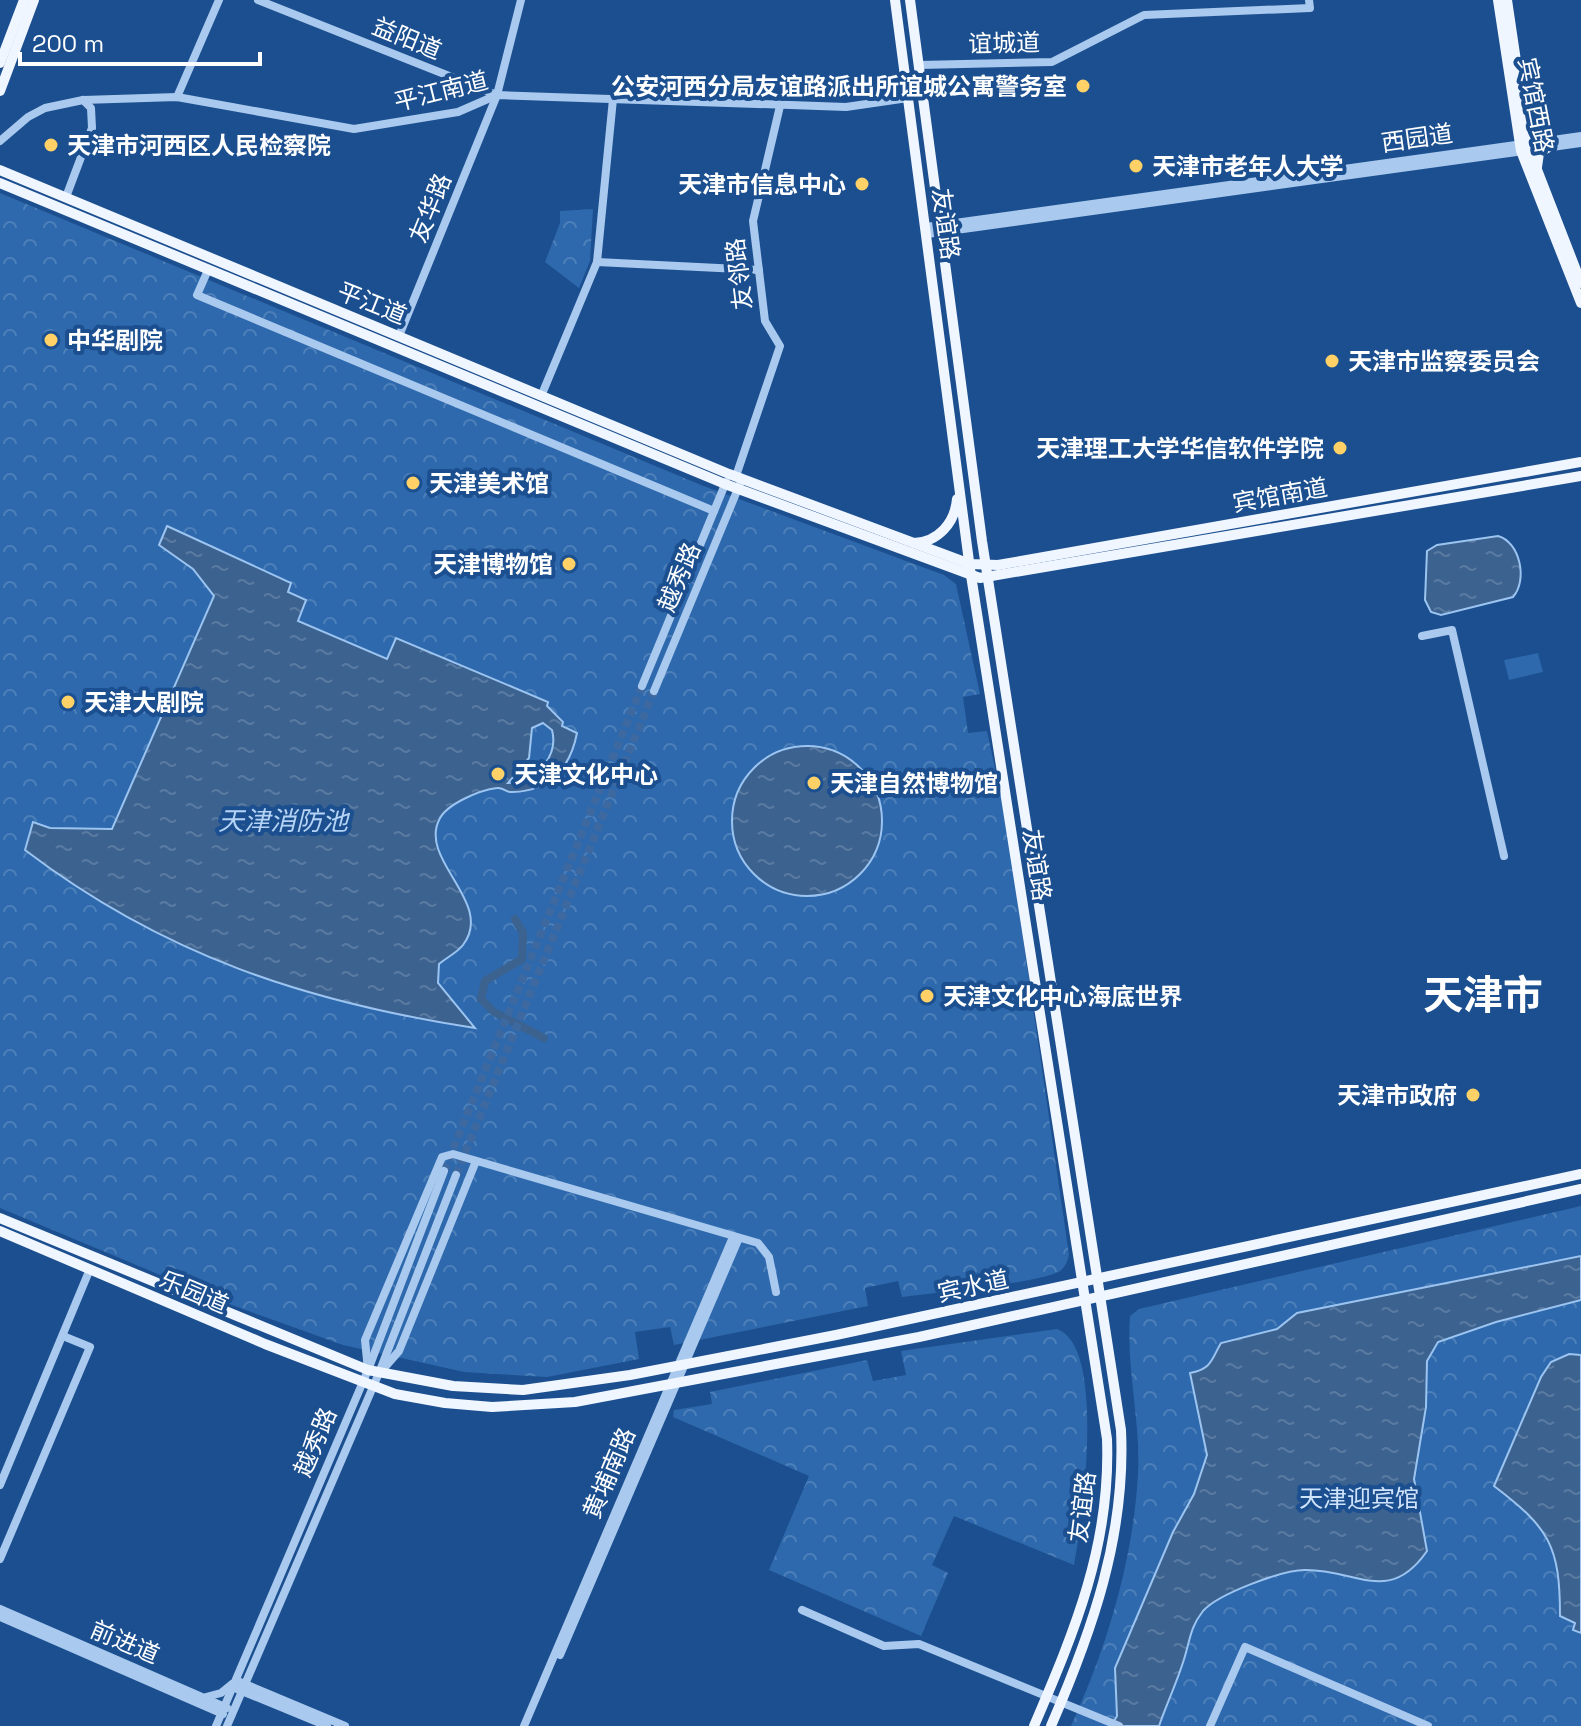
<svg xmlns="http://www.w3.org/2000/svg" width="1581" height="1726" font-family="'Space Grotesk','Noto Sans SC',sans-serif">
  <defs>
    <pattern id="forest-crowns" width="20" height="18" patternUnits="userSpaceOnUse" patternTransform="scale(2)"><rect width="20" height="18" fill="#2e69ad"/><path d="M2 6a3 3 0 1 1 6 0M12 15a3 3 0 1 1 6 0" fill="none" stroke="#4d80b9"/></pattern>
    <pattern id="water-ripples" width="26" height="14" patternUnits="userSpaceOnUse" patternTransform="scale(2)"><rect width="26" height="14" fill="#3c6290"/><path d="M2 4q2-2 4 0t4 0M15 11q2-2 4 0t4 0" fill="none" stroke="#597aa1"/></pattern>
  </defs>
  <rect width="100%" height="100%" fill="#1b4f8f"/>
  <g fill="url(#forest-crowns)">
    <path d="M 0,193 L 701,485 L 944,575 L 956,584 L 980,694 L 963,697 L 968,733 L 987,731 L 1005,815 L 1069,1255 C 1067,1262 1066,1266 1060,1271 C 1041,1283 932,1293 902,1297 L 898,1281 L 865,1288 L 868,1306 L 674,1345 L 670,1327 L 635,1332 L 639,1359 L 547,1377 L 464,1372 L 343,1345 L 232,1305 L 0,1208 Z"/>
    <polygon points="593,209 590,261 579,288 545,262 560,223 560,211"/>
    <path d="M 1581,1206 L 1581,1726 L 1071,1726 C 1107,1647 1133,1561 1138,1474 C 1141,1422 1126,1369 1130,1316 L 1139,1309 Z"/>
    <path d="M 1057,1329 C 1107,1346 1082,1522 1074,1565 L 954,1516 L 932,1565 L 948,1573 L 921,1636 L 769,1570 L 809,1476 L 673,1417 L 674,1410 L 712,1404 L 710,1392 L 867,1360 L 873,1381 L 906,1375 L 901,1351 Z"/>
  </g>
  <polygon fill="#2e69ad" points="1538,653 1543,672 1509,680 1504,660"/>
  <g fill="url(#water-ripples)" stroke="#9cc4f0" stroke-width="2" fill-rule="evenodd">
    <path d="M 167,526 L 291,583 L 288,592 L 306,600 L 298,621 L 387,659 L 396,638 L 548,702 L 547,706 L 563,722 L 562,726 L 577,733 C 570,769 549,791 513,792 C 505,793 504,787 497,788 C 480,790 446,804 439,820 C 419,861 495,903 463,945 C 458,952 446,958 439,964 L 438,983 L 475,1028 C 306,1002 163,955 25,850 L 33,822 L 50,828 L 112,829 L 214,596 L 193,569 L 159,545 ZM 543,723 L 552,730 C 559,757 535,783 508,783 L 529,758 L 532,728 Z"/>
    <path d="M 1498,536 C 1520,542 1528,580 1513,597 L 1441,615 L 1431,612 L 1425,600 L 1427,551 L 1437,545 Z"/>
    <circle cx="807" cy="821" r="75"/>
    <path d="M 1581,1256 L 1581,1300 L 1496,1322 L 1438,1342 L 1427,1361 L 1426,1407 L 1414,1479 L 1427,1551 C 1389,1606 1356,1569 1305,1570 C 1282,1570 1218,1594 1203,1611 C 1191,1626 1190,1639 1185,1656 C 1178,1680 1167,1703 1159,1726 L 1111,1726 L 1117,1716 L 1115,1668 L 1173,1532 L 1194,1494 L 1207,1455 L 1190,1373 C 1212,1369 1211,1360 1221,1343 L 1277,1329 L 1297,1313 Z"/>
    <path d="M 1569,1354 L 1581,1355 L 1581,1633 L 1573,1630 L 1575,1623 L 1560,1616 C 1560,1545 1549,1528 1494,1486 L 1541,1377 L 1551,1362 Z"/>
  </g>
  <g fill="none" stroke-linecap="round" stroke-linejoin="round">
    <polyline stroke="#3c6290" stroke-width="8" points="515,919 523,933 522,959 485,981 481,999 494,1012 544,1038"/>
    <g stroke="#3d69a0" stroke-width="8" stroke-dasharray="8 4" stroke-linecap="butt">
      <polyline points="444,1171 642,686"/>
      <polyline points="456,1175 654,691"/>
    </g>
    <g stroke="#a9c9ee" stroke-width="8">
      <polyline points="258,0 497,95"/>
      <polyline points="919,65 1052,62 1144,15 1310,8 1309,0"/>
      <polyline points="177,97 219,0"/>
      <polyline points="0,141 28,117 45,108 83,100 177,97 354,129 458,112 497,95 846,107 908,98"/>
      <polyline points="66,197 92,128 91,108 83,100"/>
      <polyline points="926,227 1581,136"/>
      <polyline points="927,234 1581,143"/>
      <polyline points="597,262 759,270"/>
      <polyline points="208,270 197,295 714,511"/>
      <polyline points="399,336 497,95 521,0"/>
      <polyline points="542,394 597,262 613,99"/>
      <polyline points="736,476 780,346 765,321 753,221 780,106"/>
      <polyline points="1422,636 1452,630 1504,856"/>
      <polyline points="642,686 726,482"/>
      <polyline points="654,691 742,479"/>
      <polyline points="385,1367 399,1351 476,1161"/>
      <polyline points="368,1370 365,1340 442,1157 453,1154 758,1243 769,1257 776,1292"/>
      <polyline points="0,1485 90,1269"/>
      <polyline points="0,1559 90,1347 63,1336"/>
      <polyline points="0,1609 227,1708"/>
      <polyline points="802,1610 884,1646 919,1644 1119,1726"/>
      <polyline points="0,1617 223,1714"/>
      <polyline points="560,1655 739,1238"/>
      <polyline points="240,1682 345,1726"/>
      <polyline points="237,1689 327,1726"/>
      <polyline points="206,1697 221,1693 232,1684"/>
      <polyline points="216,1726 368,1370 444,1171"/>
      <polyline points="227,1726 379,1373 456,1175"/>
      <polyline points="524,1726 733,1237"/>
      <polyline points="1210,1726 1245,1647 1428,1726"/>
    </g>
    <g stroke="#f0f6ff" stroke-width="10">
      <path d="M 895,0 L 970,569 L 1107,1439 C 1111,1545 1075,1630 1034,1726"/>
      <path d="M 910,0 L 982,541 L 1121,1430 C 1126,1536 1092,1631 1051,1726"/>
      <polyline points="1498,0 1521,151 1581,303"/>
      <polyline points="1507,0 1529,149 1581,283"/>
      <polyline points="0,63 24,0"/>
      <polyline points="0,91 34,0"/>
      <polyline points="1537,167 1539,153 1549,147"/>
      <polyline points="0,170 729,474 970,564 998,565 1581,462"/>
      <polyline points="0,183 725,484 980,578 1581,476"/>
      <path d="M 914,543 C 938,542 955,523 957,499"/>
      <polyline points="0,1218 368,1370 453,1386 523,1390 630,1375 836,1335 1581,1174"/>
      <polyline points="0,1231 265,1344 395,1394 445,1403 492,1407 575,1402 919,1337 1581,1189"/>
    </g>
  </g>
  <g fill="#ffd166" stroke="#1b4f8f" stroke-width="3">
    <circle cx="1083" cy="86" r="8"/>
    <circle cx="51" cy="145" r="8"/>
    <circle cx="1136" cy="166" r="8"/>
    <circle cx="862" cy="184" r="8"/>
    <circle cx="51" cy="340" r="8"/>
    <circle cx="1332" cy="361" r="8"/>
    <circle cx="1340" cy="448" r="8"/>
    <circle cx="413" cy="483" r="8"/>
    <circle cx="569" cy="564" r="8"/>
    <circle cx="68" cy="702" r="8"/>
    <circle cx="498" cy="774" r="8"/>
    <circle cx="814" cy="783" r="8"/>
    <circle cx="927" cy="996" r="8"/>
    <circle cx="1473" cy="1095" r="8"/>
  </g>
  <g text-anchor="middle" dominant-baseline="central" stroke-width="8" stroke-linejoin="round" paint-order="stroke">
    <g font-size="24" fill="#fff" stroke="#1b4f8f">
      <text transform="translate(407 38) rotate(22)">益阳道</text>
      <text transform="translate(1004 43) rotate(-1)">谊城道</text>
      <text transform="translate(441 91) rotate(-14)">平江南道</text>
      <text transform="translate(1536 105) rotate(79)">宾馆西路</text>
      <text transform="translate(1417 138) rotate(-8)">西园道</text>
      <text transform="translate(430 208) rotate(-68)">友华路</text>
      <text transform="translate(946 224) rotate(82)">友谊路</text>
      <text transform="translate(739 274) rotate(-97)">友邻路</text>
      <text transform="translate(372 303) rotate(22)">平江道</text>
      <text transform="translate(1280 495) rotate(-10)">宾馆南道</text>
      <text transform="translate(679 577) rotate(-67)">越秀路</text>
      <text transform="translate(1037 865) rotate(81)">友谊路</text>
      <text transform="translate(973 1286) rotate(-12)">宾水道</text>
      <text transform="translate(194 1292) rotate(23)">乐园道</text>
      <text transform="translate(315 1442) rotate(-67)">越秀路</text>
      <text transform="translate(609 1473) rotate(-67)">黄埔南路</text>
      <text transform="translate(1082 1507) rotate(-83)">友谊路</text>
      <text transform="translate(125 1642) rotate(23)">前进道</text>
    </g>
    <g font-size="24" font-weight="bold" fill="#fff" stroke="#1b4f8f" text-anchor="start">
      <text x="1067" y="86" text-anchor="end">公安河西分局友谊路派出所谊城公寓警务室</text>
      <text x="67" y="145">天津市河西区人民检察院</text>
      <text x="1152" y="166">天津市老年人大学</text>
      <text x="846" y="184" text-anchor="end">天津市信息中心</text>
      <text x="67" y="340">中华剧院</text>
      <text x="1348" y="361">天津市监察委员会</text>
      <text x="1324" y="448" text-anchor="end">天津理工大学华信软件学院</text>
      <text x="429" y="483">天津美术馆</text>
      <text x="553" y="564" text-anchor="end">天津博物馆</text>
      <text x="84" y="702">天津大剧院</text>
      <text x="514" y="774">天津文化中心</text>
      <text x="830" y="783">天津自然博物馆</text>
      <text x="943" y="996">天津文化中心海底世界</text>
      <text x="1457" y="1095" text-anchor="end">天津市政府</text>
    </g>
    <g font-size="24" fill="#cfe3fa" stroke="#1b4f8f">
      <text x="1359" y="1498">天津迎宾馆</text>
    </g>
    <g font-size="26" font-style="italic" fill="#b5d3f5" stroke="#1b4f8f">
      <text x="283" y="821">天津消防池</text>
    </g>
    <g font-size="40" font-weight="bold" fill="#fff" stroke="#1b4f8f">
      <text x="1483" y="995">天津市</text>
    </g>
  </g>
  <path d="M20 52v12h240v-12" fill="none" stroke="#ffffff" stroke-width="4"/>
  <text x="32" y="52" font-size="24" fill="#ffffff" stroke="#1b4f8f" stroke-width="6" paint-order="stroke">200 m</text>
</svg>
